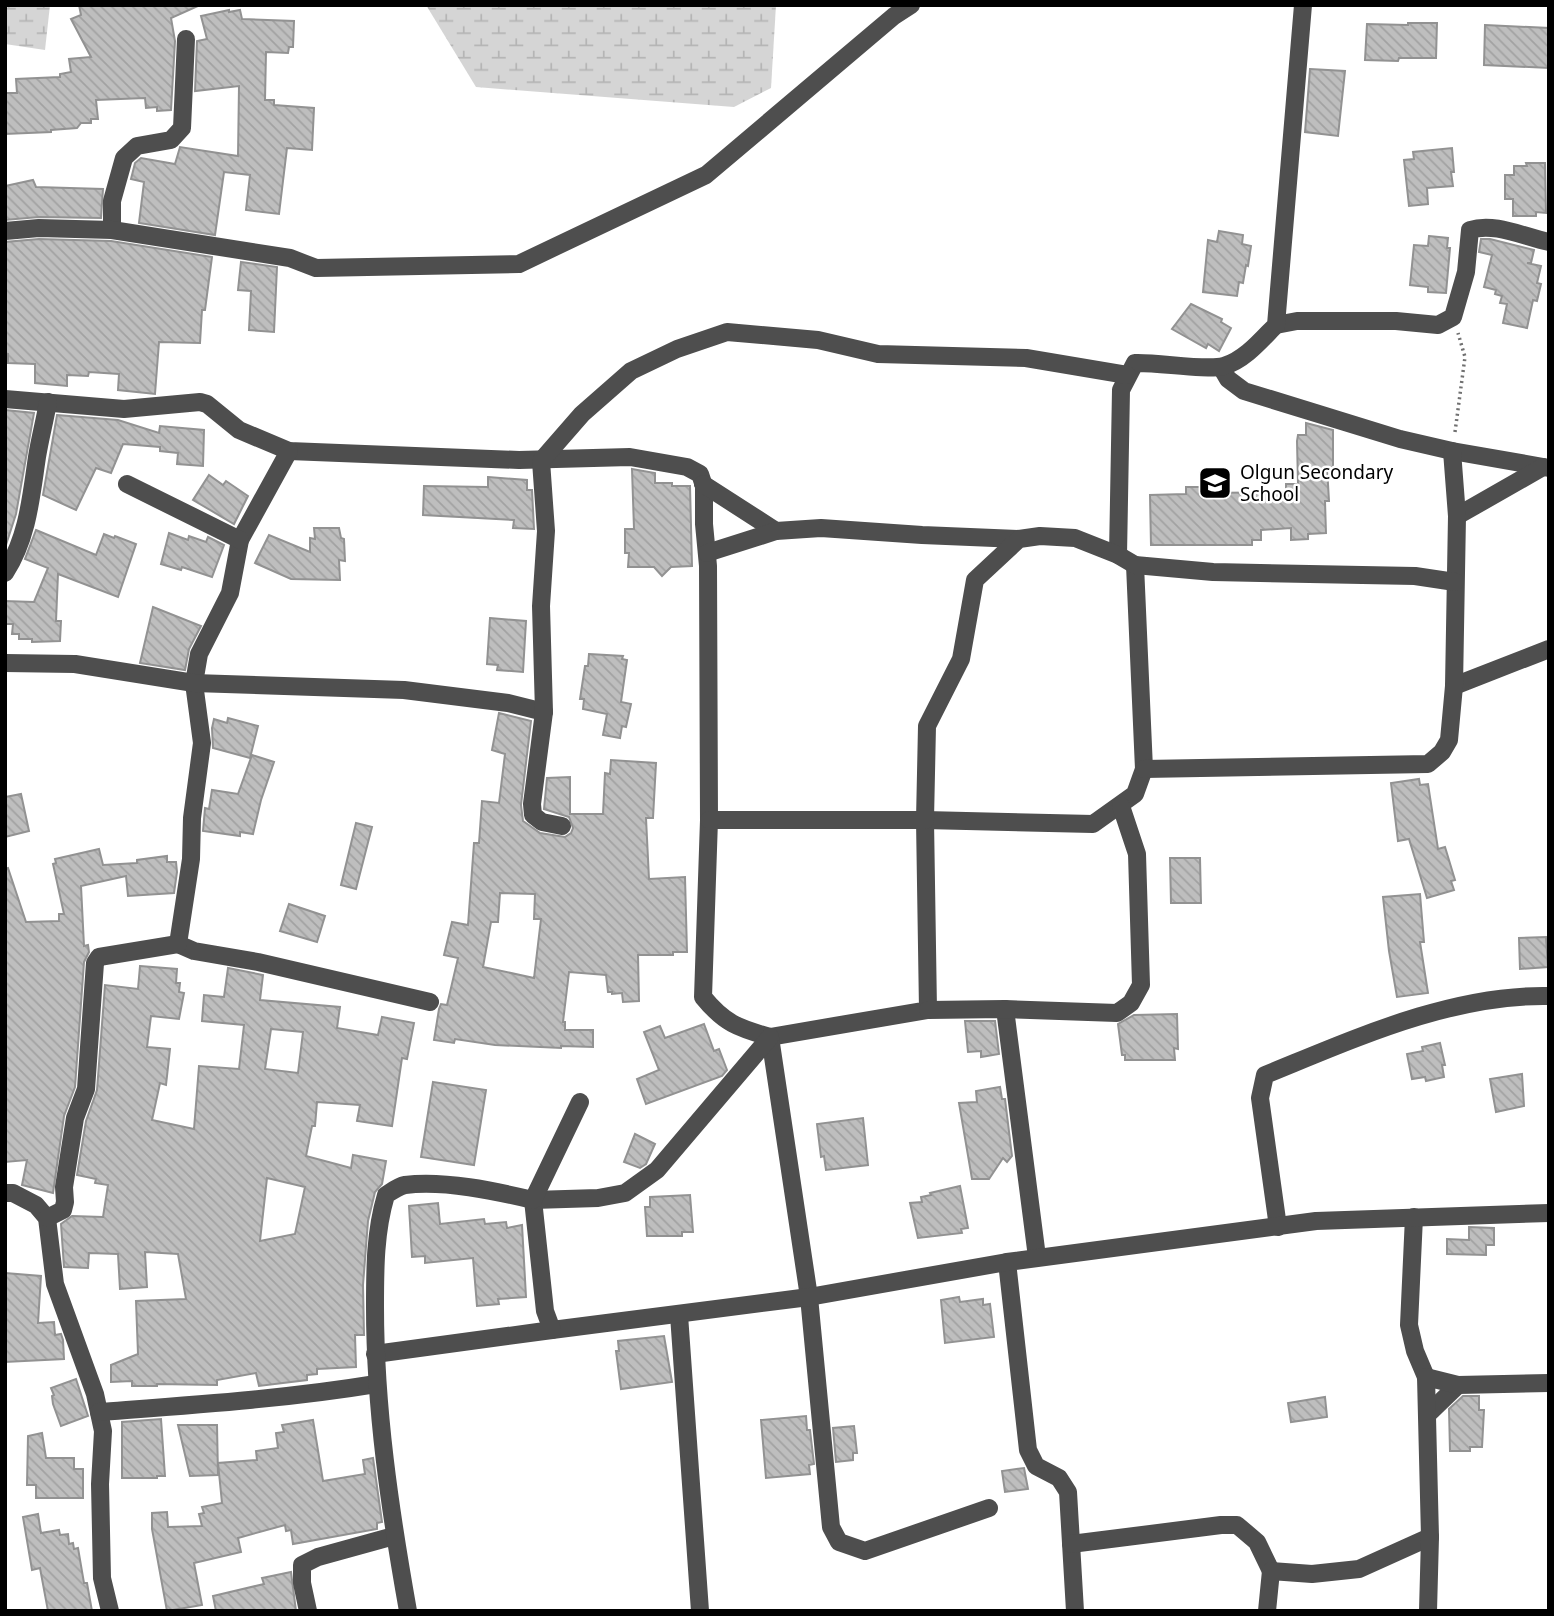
<svg xmlns="http://www.w3.org/2000/svg" width="1554" height="1616" font-family="'Noto Sans',sans-serif">
  <defs>
    <pattern id="wetland-marsh" width="20" height="14" patternUnits="userSpaceOnUse" patternTransform="scale(1.75)"><rect width="20" height="14" fill="#d5d5d5"/><path d="M1 5h8M5 5V1M11 12h8M15 12V8" fill="none" stroke="#b5b5b5"/></pattern>
    <pattern id="building-back-hatch" width="6" height="6" patternUnits="userSpaceOnUse" patternTransform="scale(1.75)"><rect width="6" height="6" fill="#bebebe"/><path d="M-1 5l2 2M0 0l6 6M5-1l2 2" fill="none" stroke="#a2a2a2"/></pattern>
  </defs>
  <rect width="100%" height="100%" fill="#fff"/>
  <g fill="url(#wetland-marsh)">
    <polygon points="5,5 50,5 45,50 5,44"/>
    <polygon points="426,5 776,5 771,88 734,107 476,87"/>
  </g>
  <g fill="url(#building-back-hatch)" stroke="#929292" stroke-width="2" fill-rule="evenodd">
    <polygon points="79,5 200,5 171,18 175,41 171,110 157,111 157,107 146,108 145,98 96,100 98,119 91,119 91,123 81,123 77,128 51,130 51,132 5,134 5,93 17,93 16,79 60,77 60,74 71,72 69,59 91,57 71,19 81,15"/>
    <polygon points="229,10 229,12 240,10 242,19 294,21 293,47 289,47 288,53 266,52 265,100 274,100 274,105 314,108 312,150 287,148 279,214 246,210 250,175 224,172 215,235 139,223 144,182 131,179 135,163 141,158 175,164 180,147 238,156 239,86 195,91 197,41 207,39 201,16"/>
    <polygon points="1408,23 1437,23 1436,58 1399,58 1398,61 1365,60 1367,24 1408,25"/>
    <polygon points="1485,25 1549,28 1549,68 1484,65"/>
    <polygon points="1310,69 1345,71 1338,136 1305,132"/>
    <polygon points="1452,148 1454,172 1451,172 1453,186 1427,188 1428,204 1409,206 1404,160 1414,159 1413,152"/>
    <polygon points="1526,163 1545,163 1546,213 1536,212 1536,216 1513,216 1513,199 1505,199 1505,175 1514,175 1514,166 1527,166"/>
    <polygon points="33,180 36,187 103,189 101,218 39,217 5,220 5,186"/>
    <polygon points="1219,231 1243,235 1242,244 1251,246 1248,266 1246,265 1243,283 1239,282 1237,296 1203,292 1208,240 1217,242"/>
    <polygon points="1429,236 1448,238 1447,248 1450,248 1446,293 1428,292 1428,287 1410,285 1414,245 1428,246"/>
    <polygon points="39,239 111,241 212,257 205,310 202,310 200,343 159,342 155,394 118,390 119,374 89,372 88,376 67,375 67,386 35,383 35,364 8,363 8,354 5,354 5,242"/>
    <polygon points="1481,239 1490,239 1534,250 1531,263 1527,263 1541,266 1537,283 1541,284 1537,301 1533,300 1527,328 1503,323 1507,304 1500,303 1502,296 1495,294 1496,290 1484,287 1492,255 1479,252"/>
    <polygon points="241,262 277,267 274,332 249,330 251,291 238,290"/>
    <polygon points="1191,304 1222,319 1221,322 1231,328 1219,351 1208,344 1206,348 1172,329"/>
    <polygon points="5,410 34,413 16,514 5,548"/>
    <polygon points="57,415 118,420 159,433 160,426 204,430 203,466 177,464 178,453 160,451 160,447 123,444 111,473 96,468 76,510 43,495"/>
    <polygon points="1306,423 1333,430 1333,467 1327,467 1329,501 1325,501 1326,533 1308,534 1308,539 1291,540 1291,528 1261,530 1261,540 1252,540 1252,545 1151,545 1150,495 1186,494 1186,487 1205,487 1205,493 1286,492 1286,484 1298,484 1297,441 1298,435 1306,435"/>
    <polygon points="632,469 655,473 655,483 672,483 672,486 690,486 692,566 671,567 662,576 654,567 628,567 629,553 625,553 625,529 634,529"/>
    <polygon points="209,475 223,485 226,481 248,496 234,524 193,500"/>
    <polygon points="488,477 527,480 527,490 532,490 534,529 513,528 514,520 423,515 424,486 488,487"/>
    <polygon points="314,528 339,528 341,538 344,539 345,561 339,560 340,580 291,579 255,563 269,535 310,552 310,538 315,539"/>
    <polygon points="36,530 96,555 104,534 114,538 115,536 136,544 118,597 58,574 56,621 61,621 60,641 32,642 32,639 19,639 19,634 12,634 13,624 5,624 5,601 34,602 48,568 25,559"/>
    <polygon points="169,533 188,540 189,536 206,542 208,537 224,545 212,577 182,567 181,570 161,564"/>
    <polygon points="153,607 201,626 189,649 185,670 140,663"/>
    <polygon points="490,618 526,621 523,672 497,670 498,665 487,664"/>
    <polygon points="589,654 623,656 622,659 627,660 621,702 631,704 626,727 622,726 620,738 603,735 607,714 583,709 584,699 580,699 585,666 588,666"/>
    <path d="M 499,713 L 531,721 L 521,805 L 523,821 L 540,833 L 565,837 L 571,833 L 573,828 L 569,817 L 544,809 L 547,778 L 570,777 L 570,814 L 603,814 L 605,773 L 610,774 L 611,760 L 656,763 L 653,818 L 646,818 L 649,879 L 685,877 L 687,952 L 673,952 L 673,955 L 638,955 L 639,1001 L 623,1002 L 622,993 L 612,994 L 612,992 L 608,992 L 606,975 L 569,972 L 563,1022 L 565,1022 L 565,1030 L 593,1030 L 593,1047 L 561,1046 L 561,1048 L 495,1045 L 455,1039 L 454,1043 L 434,1040 L 439,1009 L 441,1004 L 447,1005 L 458,958 L 444,955 L 452,922 L 468,925 L 474,843 L 479,843 L 482,801 L 499,803 L 505,754 L 492,750 ZM 500,893 L 535,894 L 534,919 L 541,919 L 534,978 L 483,967 L 491,922 L 498,922 Z"/>
    <polygon points="228,718 258,726 250,758 213,748 212,728 214,719 227,723"/>
    <polygon points="252,755 274,762 261,800 253,834 240,832 240,836 203,831 205,808 209,809 212,790 238,794"/>
    <polygon points="1419,779 1420,785 1428,784 1438,849 1445,847 1455,880 1451,881 1454,890 1427,898 1409,839 1398,841 1391,783"/>
    <polygon points="21,794 29,831 5,837 5,797"/>
    <polygon points="356,823 372,827 356,889 341,885"/>
    <polygon points="99,849 103,865 137,863 137,860 167,856 167,862 176,862 177,872 174,893 128,896 126,876 81,886 84,946 88,945 89,952 84,962 75,1087 64,1116 53,1193 22,1185 27,1160 5,1162 5,869 8,868 26,922 59,921 59,914 64,914 53,864 56,863 55,859"/>
    <polygon points="1170,858 1200,858 1201,903 1171,903"/>
    <polygon points="1420,894 1424,942 1420,942 1428,993 1397,997 1389,951 1383,897"/>
    <polygon points="289,904 325,916 317,942 280,931"/>
    <polygon points="1546,937 1548,967 1520,969 1519,938"/>
    <path d="M 140,966 L 177,969 L 176,983 L 180,983 L 179,992 L 184,993 L 179,1019 L 151,1016 L 147,1047 L 170,1049 L 166,1085 L 160,1083 L 152,1120 L 194,1129 L 199,1066 L 239,1069 L 244,1025 L 202,1021 L 204,995 L 224,997 L 228,968 L 263,975 L 260,1000 L 340,1007 L 337,1028 L 378,1035 L 382,1017 L 414,1023 L 407,1059 L 402,1058 L 392,1126 L 357,1121 L 360,1105 L 317,1102 L 315,1126 L 312,1126 L 306,1156 L 351,1168 L 353,1155 L 386,1161 L 382,1184 L 375,1192 L 368,1221 L 363,1285 L 364,1335 L 355,1335 L 356,1367 L 317,1369 L 317,1374 L 307,1375 L 307,1380 L 259,1386 L 256,1373 L 217,1380 L 217,1385 L 157,1384 L 157,1386 L 132,1386 L 132,1381 L 111,1382 L 111,1365 L 138,1354 L 136,1301 L 186,1299 L 178,1254 L 145,1252 L 147,1287 L 120,1289 L 118,1254 L 89,1253 L 88,1268 L 64,1267 L 61,1224 L 72,1216 L 103,1217 L 108,1185 L 95,1183 L 96,1179 L 77,1175 L 86,1121 L 97,1090 L 105,985 L 138,989 ZM 271,1029 L 303,1032 L 298,1073 L 265,1069 ZM 267,1178 L 305,1187 L 295,1234 L 260,1241 Z"/>
    <polygon points="1177,1014 1178,1049 1174,1048 1175,1060 1125,1060 1125,1055 1122,1055 1118,1024 1134,1015"/>
    <polygon points="965,1021 995,1021 999,1054 981,1057 981,1051 968,1052"/>
    <polygon points="704,1024 714,1051 719,1049 727,1070 722,1076 646,1104 637,1079 659,1070 644,1032 660,1026 665,1038"/>
    <polygon points="1440,1043 1445,1065 1442,1065 1444,1077 1426,1081 1425,1077 1412,1079 1407,1054 1423,1051 1422,1047"/>
    <polygon points="1522,1074 1524,1106 1496,1112 1490,1079"/>
    <polygon points="433,1082 486,1090 474,1165 421,1157"/>
    <polygon points="1000,1087 1002,1099 1005,1099 1012,1156 1007,1162 1003,1158 989,1179 972,1179 959,1103 977,1102 976,1091"/>
    <polygon points="863,1118 868,1165 826,1170 824,1156 821,1157 817,1124"/>
    <polygon points="635,1134 655,1144 646,1164 640,1168 624,1162"/>
    <polygon points="960,1186 968,1228 961,1229 962,1233 918,1238 910,1203 922,1202 921,1197 931,1195 930,1193"/>
    <polygon points="690,1195 693,1232 682,1232 682,1236 647,1236 645,1207 650,1207 650,1197"/>
    <polygon points="438,1203 440,1224 484,1219 485,1224 506,1222 507,1228 522,1225 526,1297 498,1299 499,1304 477,1306 473,1258 425,1263 425,1256 412,1257 409,1206"/>
    <polygon points="1469,1227 1494,1228 1494,1245 1486,1245 1486,1255 1447,1254 1447,1239 1469,1240"/>
    <polygon points="5,1273 41,1276 38,1323 54,1322 55,1335 61,1334 63,1340 64,1359 5,1362"/>
    <polygon points="959,1297 960,1302 983,1299 983,1305 990,1304 994,1337 945,1343 941,1300"/>
    <polygon points="664,1336 672,1382 621,1389 616,1351 619,1351 618,1341"/>
    <polygon points="76,1379 88,1416 61,1426 53,1404 52,1396 54,1395 51,1388"/>
    <polygon points="1463,1396 1479,1396 1479,1410 1484,1410 1482,1447 1470,1447 1470,1451 1450,1451 1449,1409"/>
    <polygon points="1325,1397 1327,1417 1291,1422 1288,1403"/>
    <polygon points="806,1416 807,1430 810,1430 814,1464 809,1465 810,1474 766,1478 761,1420"/>
    <polygon points="161,1419 165,1476 157,1476 157,1478 122,1478 122,1422"/>
    <polygon points="313,1420 323,1481 365,1474 363,1460 373,1458 382,1522 377,1523 377,1529 293,1544 291,1530 286,1531 285,1525 238,1538 241,1552 194,1563 202,1605 167,1611 152,1529 152,1513 167,1512 168,1527 202,1526 199,1514 204,1513 202,1507 222,1503 218,1463 257,1460 256,1451 278,1448 276,1433 284,1432 282,1425"/>
    <polygon points="178,1425 217,1425 218,1475 190,1476"/>
    <polygon points="854,1426 857,1453 853,1453 853,1460 836,1462 833,1428"/>
    <polygon points="42,1433 46,1458 74,1458 74,1469 83,1469 83,1498 36,1498 36,1485 27,1485 28,1436"/>
    <polygon points="1024,1468 1028,1489 1005,1492 1002,1471"/>
    <polygon points="38,1514 41,1533 59,1530 60,1535 68,1534 69,1544 73,1543 74,1549 78,1548 84,1583 87,1583 92,1611 48,1611 40,1568 32,1570 23,1517"/>
    <polygon points="291,1572 296,1611 216,1611 213,1596 264,1584 262,1578"/>
  </g>
  <g fill="none" stroke-linecap="round" stroke-linejoin="round">
    <polyline stroke="#707070" stroke-width="3.5" stroke-dasharray="2 3.5" stroke-linecap="butt" points="1455,432 1465,357 1458,333"/>
    <g stroke="#4e4e4e" stroke-width="18">
      <polyline points="112,230 112,201 124,158 137,146 171,140 182,128 186,39"/>
      <polyline points="5,231 39,228 112,230 290,258 316,268 519,264 706,175 894,16 911,5"/>
      <path d="M 1276,325 L 1297,321 L 1396,321 L 1438,325 L 1453,317 L 1466,272 L 1470,230 C 1495,222 1524,237 1549,242"/>
      <polyline points="1221,367 1228,379 1244,391 1400,439 1452,451 1549,468"/>
      <path d="M 5,399 L 124,409 L 200,402 L 207,404 L 239,430 L 289,451 L 519,460 L 630,457 L 687,467 L 700,474 L 704,486 L 704,524 L 708,566 L 709,820 L 703,997 C 724,1023 738,1028 770,1037 L 928,1010 L 925,820 L 1093,824 L 1135,794 L 1144,769 L 1135,565"/>
      <polyline points="289,451 240,540 230,593 199,654 194,683 202,743 192,818 191,859 178,944 194,951 258,962 430,1002"/>
      <polyline points="127,484 240,540"/>
      <polyline points="703,484 776,531"/>
      <polyline points="1457,516 1543,467"/>
      <polyline points="707,553 776,531 821,528 922,535 1019,539"/>
      <path d="M 1118,555 L 1121,390 L 1135,363 C 1158,362 1206,371 1224,366 C 1245,360 1262,339 1276,325 L 1303,5"/>
      <path d="M 5,573 C 28,537 31,497 37,457 C 40,438 45,420 48,402"/>
      <polyline points="5,663 75,664 194,683 404,690 508,703 544,712"/>
      <polyline points="1454,686 1549,649"/>
      <polyline points="1144,769 1428,764 1442,752 1449,740 1454,686 1457,516 1452,451"/>
      <polyline points="709,820 925,820 927,726 961,659 975,580 1019,539 1040,536 1075,538 1118,555 1135,565 1213,572 1415,576 1455,582"/>
      <polyline points="562,826 542,822 533,815 532,804 544,712 541,606 546,531 541,461 582,414 631,371 677,349 727,332 818,340 878,354 1026,358 1127,375"/>
      <polyline points="1005,1009 1037,1257"/>
      <polyline points="928,1010 1005,1009 1117,1013 1131,1003 1141,985 1137,854 1121,806"/>
      <polyline points="770,1037 809,1297 831,1527 839,1542 865,1551 989,1508"/>
      <polyline points="5,1193 13,1193 36,1205 47,1218 55,1284 95,1394 103,1431 100,1484 102,1578 110,1611"/>
      <polyline points="1414,1217 1409,1325 1415,1351 1426,1377"/>
      <polyline points="47,1218 63,1210 65,1202 64,1187 75,1118 86,1089 95,963 99,957 178,944"/>
      <path d="M 1278,1227 L 1260,1098 L 1265,1075 C 1354,1039 1451,994 1549,996"/>
      <polyline points="1007,1262 1028,1450 1036,1466 1059,1478 1068,1492 1075,1611"/>
      <polyline points="679,1315 700,1611"/>
      <polyline points="552,1330 809,1297 1007,1262 1316,1221 1549,1213"/>
      <polyline points="375,1354 552,1330 545,1311 533,1200 598,1198 625,1193 657,1170 770,1037"/>
      <path d="M 99,1412 C 192,1405 285,1399 376,1384"/>
      <polyline points="1428,1414 1458,1385"/>
      <polyline points="1071,1544 1221,1525 1237,1525 1257,1542 1271,1571"/>
      <polyline points="308,1611 302,1583 302,1565 318,1557 394,1536"/>
      <path d="M 408,1611 C 390,1510 375,1409 375,1307 C 375,1268 375,1232 386,1195 C 392,1191 399,1186 405,1185 C 444,1180 495,1191 533,1200 L 580,1102"/>
      <polyline points="1267,1611 1271,1571 1312,1574 1359,1569 1430,1537"/>
      <polyline points="1428,1611 1430,1537 1426,1377 1458,1385 1549,1383"/>
    </g>
  </g>
  <defs>
    <symbol id="school-square" viewBox="-11 -11 22 22"><rect x="-9" y="-9" width="18" height="18" rx="4" fill="#000" stroke="#fff"/><path d="M0-5L7-2L0 1L-7-2ZM-4 1L0 2.5L4 1V4Q0 6-4 4Z" fill="#fff"/></symbol>
  </defs>
  <g fill-rule="evenodd">
    <use href="#school-square" x="1196" y="464" width="38" height="38"/>
  </g>
  <g text-anchor="middle" dominant-baseline="central" stroke-width="5" stroke-linejoin="round" paint-order="stroke">
    <g font-size="19" fill="#000" stroke="#fff" text-anchor="start">
      <text x="1240" y="472">Olgun Secondary<tspan x="1240" dy="22">School</tspan></text>
    </g>
  </g>
  <rect width="1554" height="1616" fill="none" stroke="#000000" stroke-width="14"/>
</svg>
